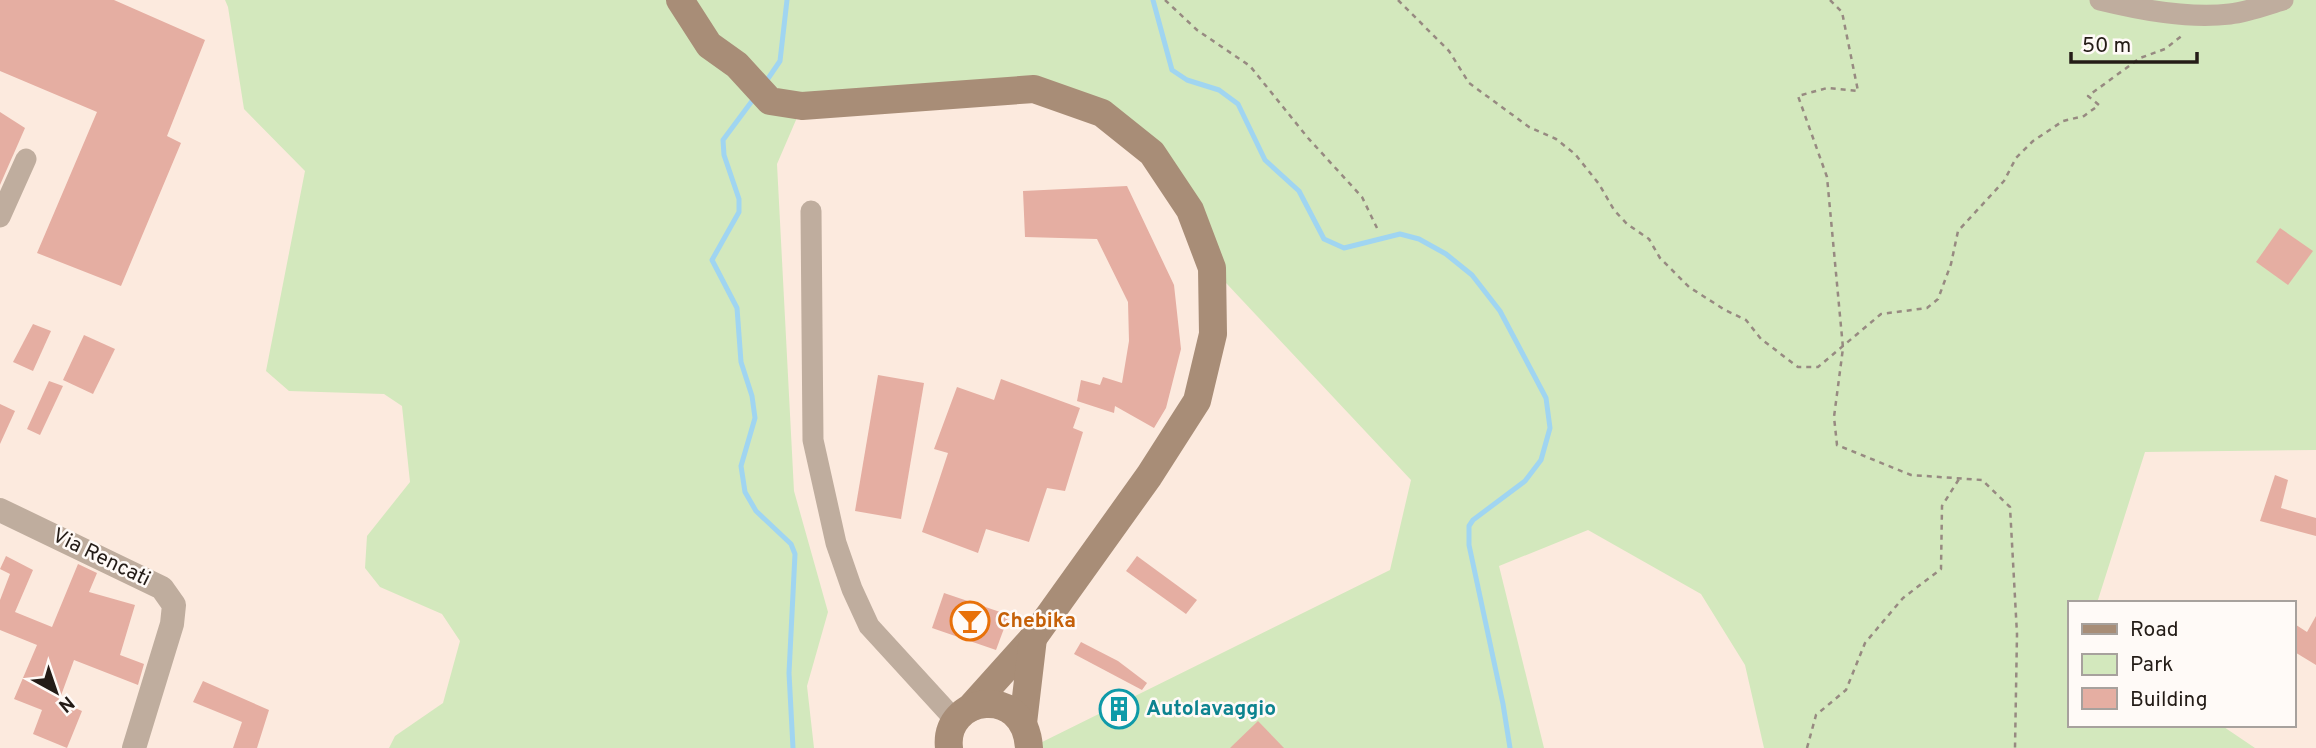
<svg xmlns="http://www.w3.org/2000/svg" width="2316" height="748" font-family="Overpass,sans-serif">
  <rect width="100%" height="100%" fill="#fceade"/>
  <polygon fill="#d3e8bd" points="225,0 2316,0 2316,450 2145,452 2097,603 2069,603 2069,725 2221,725 2255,748 1764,748 1745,665 1701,594 1588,530 1499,566 1544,748 1030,748 1390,570 1411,480 1212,268 1152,153 1034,89 802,106 777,164 794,491 828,612 807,686 814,748 389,748 395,736 443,703 460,641 442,614 380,587 365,568 367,536 410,482 402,406 384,394 289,391 266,371 305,171 244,109 228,7"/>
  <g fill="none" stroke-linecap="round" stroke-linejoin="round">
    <g stroke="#a0d5f1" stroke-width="5">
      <polyline points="1153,0 1172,70 1187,80 1219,90 1238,104 1265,160 1299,191 1324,239 1344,248 1400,234 1419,239 1446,254 1472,275 1500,311 1546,398 1550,428 1541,460 1525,481 1473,520 1469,526 1469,545 1503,704 1510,748"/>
      <polyline points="765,83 780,61 787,0"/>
      <polyline points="755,97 723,140 724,155 739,199 739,212 712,260 737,308 741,362 752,396 755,418 741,466 745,492 756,511 791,544 795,554 789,673 793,748"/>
    </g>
  </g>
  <g fill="#e5aea2">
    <polygon points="0,0 114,0 205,40 167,136 181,143 121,286 37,253 97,112 0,71"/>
    <polygon points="0,112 25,128 0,185"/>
    <polygon points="1127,186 1174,285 1181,349 1166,408 1154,428 1115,406 1114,413 1077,401 1081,380 1100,385 1103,377 1122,383 1129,341 1128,302 1097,239 1025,237 1023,191"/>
    <polygon points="2280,228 2313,251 2288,285 2256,262"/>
    <polygon points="33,324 51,331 33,371 13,362"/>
    <polygon points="84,335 115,349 93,394 63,380"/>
    <polygon points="878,375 924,383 901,519 855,511"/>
    <polygon points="1001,379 1080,408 1073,428 1083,432 1065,491 1047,488 1029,542 986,529 978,553 922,532 948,453 934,449 957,387 994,400"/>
    <polygon points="49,381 63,386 40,435 27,429"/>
    <polygon points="0,404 15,411 0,444"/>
    <polygon points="2275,475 2288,480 2281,508 2316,518 2316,536 2260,521"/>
    <polygon points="6,556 33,570 15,612 52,627 78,564 97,573 89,592 135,605 120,655 144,664 138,685 74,660 59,701 82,711 67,748 33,734 42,710 14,699 37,645 0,630 0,600 10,574 0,569"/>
    <polygon points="1137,556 1197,600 1186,614 1126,571"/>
    <polygon points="944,593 1009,615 996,650 932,628"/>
    <polygon points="2316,616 2316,665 2293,651 2293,623 2307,632"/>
    <polygon points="1081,642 1118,661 1147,683 1142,690 1074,654"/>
    <polygon points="203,681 269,710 257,748 233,748 242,722 193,702"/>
    <polygon points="1258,721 1284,748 1230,748"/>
  </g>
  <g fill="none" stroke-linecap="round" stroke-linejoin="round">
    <g stroke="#978a81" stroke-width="2.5" stroke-dasharray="5 5" stroke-linecap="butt">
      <polyline points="1165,0 1197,30 1250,66 1308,138 1362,197 1377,228"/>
      <polyline points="1398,0 1449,51 1469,83 1529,127 1556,139 1575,154 1599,184 1614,210 1627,224 1649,239 1660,258 1689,287 1725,310 1746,320 1761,339 1798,367 1818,367 1881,314 1927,308 1938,299 1951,264 1958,231 2004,181 2016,158 2033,141 2063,121 2084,116 2099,105 2088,96 2140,58 2165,49 2184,34"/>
      <polyline points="1830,0 1842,12 1858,91 1827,88 1798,96 1827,177 1843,348 1834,417 1837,445 1911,475 1982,480 2010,507 2017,634 2015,748"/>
      <polyline points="1807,748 1816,715 1846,690 1865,643 1903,598 1941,569 1942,506 1959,479"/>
    </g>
    <g stroke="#bfad9e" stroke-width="21">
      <path d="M 2100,0 C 2141,10 2188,19 2230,14 C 2248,12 2266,5 2283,0"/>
      <polyline points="811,211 813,440 836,543 852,589 869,626 955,720"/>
      <polyline points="0,217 26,159"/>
    </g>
    <polyline stroke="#bfad9e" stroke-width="24" points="0,510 162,588 174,605 172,624 134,748"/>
    <g stroke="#a88d77" stroke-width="28">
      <polyline points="680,0 709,45 737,65 770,101 802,106 1034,89 1102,113 1152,153 1190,210 1212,268 1213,334 1197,401 1149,476 1033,638 970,708"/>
      <polyline points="1023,723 1033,638"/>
      <path d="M 949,748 C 943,696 1025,683 1029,748"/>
    </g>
  </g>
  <defs>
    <symbol id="bar-ring" viewBox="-11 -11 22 22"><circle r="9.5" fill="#fffaf7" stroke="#e8710a" stroke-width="1.5"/><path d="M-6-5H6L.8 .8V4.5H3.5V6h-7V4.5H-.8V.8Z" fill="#e8710a"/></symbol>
    <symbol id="building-ring" viewBox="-11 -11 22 22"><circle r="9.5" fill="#fffaf7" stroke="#0f9aa8" stroke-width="1.5"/><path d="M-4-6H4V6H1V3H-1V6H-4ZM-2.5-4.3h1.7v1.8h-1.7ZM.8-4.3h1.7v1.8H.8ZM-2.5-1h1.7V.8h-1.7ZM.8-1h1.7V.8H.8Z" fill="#0f9aa8"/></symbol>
  </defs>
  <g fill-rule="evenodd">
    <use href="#bar-ring" x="948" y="599" width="44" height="44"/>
    <use href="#building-ring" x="1097" y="687" width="44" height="44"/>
  </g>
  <g text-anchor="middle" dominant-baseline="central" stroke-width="5" stroke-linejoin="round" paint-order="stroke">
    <g font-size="21" fill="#241c17" stroke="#fffaf7">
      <text transform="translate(101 558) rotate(26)">Via Rencati</text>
    </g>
    <g font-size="21" font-weight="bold" fill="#c56008" stroke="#fffaf7" text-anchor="start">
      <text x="997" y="621">Chebika</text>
    </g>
    <g font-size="21" font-weight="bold" fill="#0d838f" stroke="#fffaf7" text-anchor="start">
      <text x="1146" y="709">Autolavaggio</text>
    </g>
  </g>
  <rect x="2068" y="601" width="228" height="126" fill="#fffaf7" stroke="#a7a19d" stroke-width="2"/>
  <rect x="2082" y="624" width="35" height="10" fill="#a88d77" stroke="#a7a19d" stroke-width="2"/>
  <text x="2130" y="636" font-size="21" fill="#241c17">Road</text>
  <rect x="2082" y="654" width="35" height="21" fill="#d3e8bd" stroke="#a7a19d" stroke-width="2"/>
  <text x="2130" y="671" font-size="21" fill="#241c17">Park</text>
  <rect x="2082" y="688" width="35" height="21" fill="#e5aea2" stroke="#a7a19d" stroke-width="2"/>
  <text x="2130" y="706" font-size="21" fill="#241c17">Building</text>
  <g transform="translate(56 692) rotate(140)" stroke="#fffaf7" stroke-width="5" paint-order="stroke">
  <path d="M0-5L12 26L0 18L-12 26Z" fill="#241c17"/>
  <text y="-10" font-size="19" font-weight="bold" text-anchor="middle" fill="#241c17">N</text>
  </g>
  <path d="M2071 52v10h126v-10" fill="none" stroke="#241c17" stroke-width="3.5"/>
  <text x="2082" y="52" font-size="21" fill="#241c17" stroke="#fffaf7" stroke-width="5" paint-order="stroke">50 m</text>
</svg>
